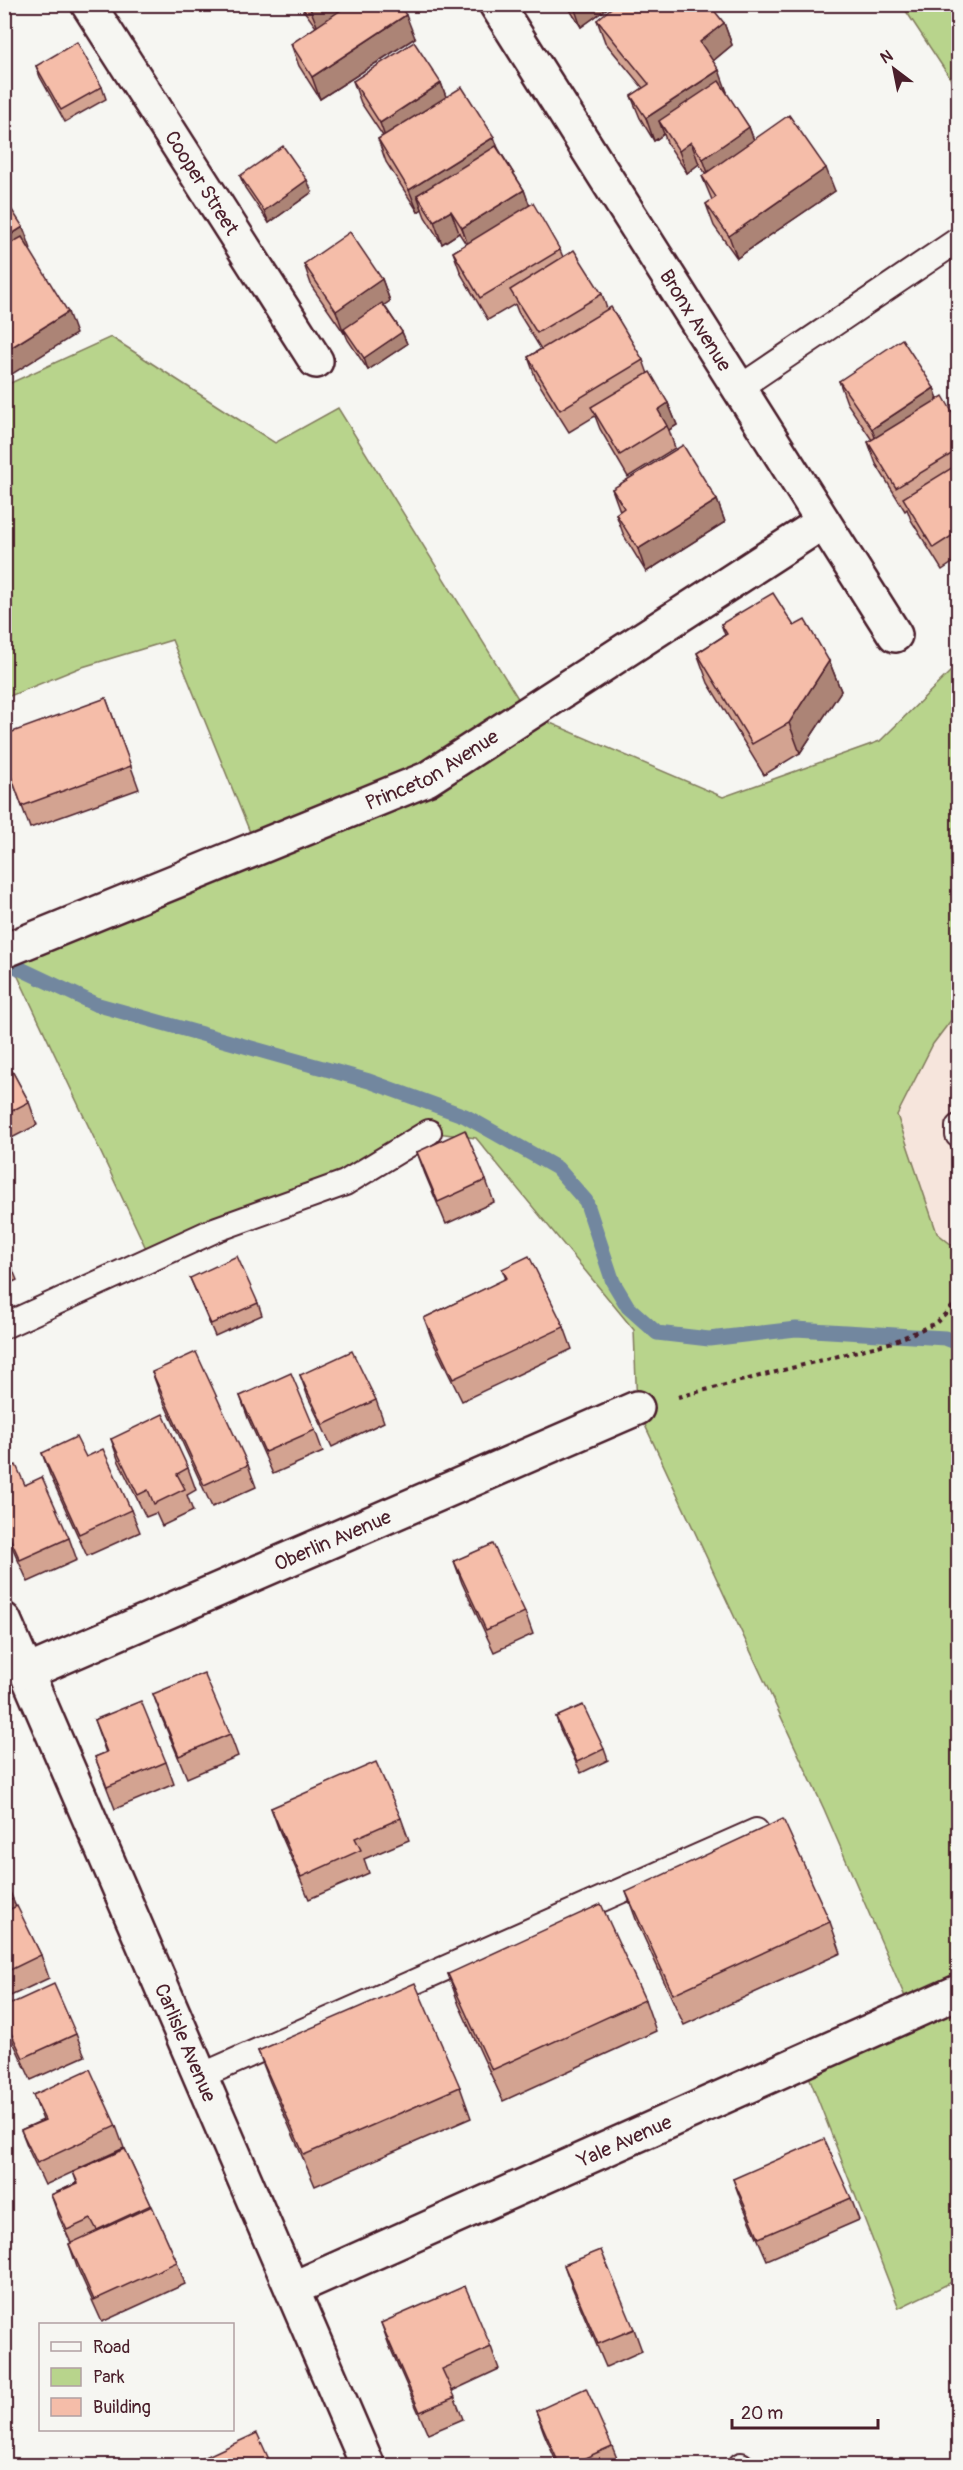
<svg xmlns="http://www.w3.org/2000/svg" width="963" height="2470" font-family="Pangolin,sans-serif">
  <rect width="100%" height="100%" fill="#f6f6f2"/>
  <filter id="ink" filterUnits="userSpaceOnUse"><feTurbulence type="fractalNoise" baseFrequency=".0167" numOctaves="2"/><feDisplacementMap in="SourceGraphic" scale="12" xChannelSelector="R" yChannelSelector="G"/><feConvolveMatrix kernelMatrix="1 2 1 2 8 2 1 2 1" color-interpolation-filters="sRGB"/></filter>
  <g filter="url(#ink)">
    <polygon fill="#f6e5dc" points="958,1011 958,1250 937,1233 897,1115 933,1044"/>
    <g fill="#b8d48c" stroke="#817a5c" stroke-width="1.5">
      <polygon points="902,5 958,5 958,90"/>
      <polygon points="111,337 275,443 338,408 527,713 723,797 880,741 958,664 958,1011 933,1044 897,1115 937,1233 958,1250 958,2279 899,2308 803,2061 912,2013 824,1809 637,1408 634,1330 476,1138 429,1132 151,1259 6,951 256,847 172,640 79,668 5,698 4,386"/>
    </g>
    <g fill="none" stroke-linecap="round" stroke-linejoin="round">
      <polyline stroke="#72879f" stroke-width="15" points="4,961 95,1004 369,1081 465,1116 557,1168 586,1201 613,1282 628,1307 657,1333 709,1339 796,1329 945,1338 958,1343"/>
      <defs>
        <g id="service">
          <polyline points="739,388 958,240"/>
          <polyline points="958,1127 958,1135"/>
          <polyline points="4,1326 217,1229 345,1183 429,1132"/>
          <polyline points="201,2076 756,1831"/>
          <polyline points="740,2466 741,2465"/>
        </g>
        <g id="minor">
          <path id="s1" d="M 88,4 L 316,361"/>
          <path id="s2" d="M 496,4 L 895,635"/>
          <path id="s3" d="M 4,951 L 427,779 L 823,522"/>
          <path id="s4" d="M 4,1620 L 368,2466"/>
          <path id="s5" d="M 28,1672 L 637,1408"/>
          <path id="s6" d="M 292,2289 L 958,1992"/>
        </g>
      </defs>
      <use href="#service" stroke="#4a1f2b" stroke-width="28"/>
      <use href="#minor" stroke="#4a1f2b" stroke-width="38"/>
      <polyline stroke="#4a1f2b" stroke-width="4" stroke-dasharray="4.5 4.5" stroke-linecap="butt" points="678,1397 893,1342 936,1323 958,1301"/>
      <use href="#service" stroke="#f6f6f2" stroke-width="24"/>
      <use href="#minor" stroke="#f6f6f2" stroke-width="33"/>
    </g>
    <g fill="#d3a391" stroke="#4a1f2b" stroke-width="1.5">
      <polygon points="299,4 348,4 336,14 415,38 320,99 299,66 291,44 316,27"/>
      <polygon points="566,4 613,4 581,27"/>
      <polygon points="597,20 724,23 732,45 713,61 727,92 726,93 749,127 754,140 835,191 737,258 714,226 706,204 712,200 702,176 706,174 699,164 687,173 667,143 664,134 654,141 640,118 631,96 643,88 605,42"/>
      <polygon points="36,66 102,87 106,99 65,122 40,77"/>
      <polygon points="353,81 441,83 446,97 498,148 524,190 529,206 560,250 563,257 602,294 607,309 643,360 648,374 668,403 677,425 669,430 675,448 628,477 600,429 595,416 569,432 536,379 528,357 541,349 518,312 515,304 488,320 461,274 453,252 466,244 459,233 442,244 425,217 422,209 418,212 386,162 378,139 383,136 361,103"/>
      <polygon points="240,176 312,192 269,223 245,188"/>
      <polygon points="304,264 382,279 390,301 384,305 402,332 407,344 368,370 348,340 345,333 344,333 312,287"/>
      <polygon points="839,381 934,388 938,399 958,422 958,559 942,570 911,520 907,509 905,511 876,464 868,442 872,440 847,403"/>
      <polygon points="612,489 717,500 725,522 646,572 624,536 616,514 620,511"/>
      <polygon points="721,624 794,626 829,661 841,691 800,753 764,775 708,683 697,653 725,635"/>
      <polygon points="106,698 139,789 30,828 4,757"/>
      <polygon points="4,1056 29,1102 37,1125 4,1142"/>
      <polygon points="417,1152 486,1180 494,1202 446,1224 425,1174"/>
      <polygon points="4,1248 17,1280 4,1286"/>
      <polygon points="502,1269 564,1327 572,1349 462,1401 432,1340 424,1318 506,1279"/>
      <polygon points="190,1278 258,1303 262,1315 215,1336"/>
      <polygon points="152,1372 248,1465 256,1487 212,1507 160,1394"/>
      <polygon points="300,1375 376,1400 384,1422 332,1447 308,1397"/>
      <polygon points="240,1396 315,1430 323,1452 273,1474 248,1418"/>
      <polygon points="111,1439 188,1468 196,1490 187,1495 193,1511 162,1526 156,1513 146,1517 119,1462"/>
      <polygon points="42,1453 86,1457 131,1510 140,1532 87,1556 50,1475"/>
      <polygon points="4,1470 25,1485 69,1538 77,1560 28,1582 4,1529"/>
      <polygon points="454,1561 525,1612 533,1634 494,1652 462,1583"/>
      <polygon points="153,1694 230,1734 238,1756 187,1778 161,1716"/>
      <polygon points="556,1717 604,1749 608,1760 581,1773 560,1729"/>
      <polygon points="94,1720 166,1762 174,1784 115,1809 95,1757 106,1753"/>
      <polygon points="271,1808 401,1818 409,1840 364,1859 369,1873 309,1899 279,1830"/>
      <polygon points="4,1879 16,1907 41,1955 49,1978 4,1999"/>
      <polygon points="626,1892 830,1922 841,1953 684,2025 637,1922"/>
      <polygon points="448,1974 645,2000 656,2031 503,2101 459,2005"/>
      <polygon points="4,2007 76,2034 85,2056 31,2080 8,2031 4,2020"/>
      <polygon points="258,2051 460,2087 471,2118 315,2186 270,2082"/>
      <polygon points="33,2095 116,2126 124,2148 78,2169 125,2149 177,2262 185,2284 102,2322 77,2267 69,2244 71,2243 59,2217 51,2195 77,2183 73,2172 45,2185 30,2153 21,2130 43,2120"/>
      <polygon points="733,2179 851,2198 859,2220 767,2260 741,2201"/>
      <polygon points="564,2265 634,2329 642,2351 606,2367 572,2287"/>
      <polygon points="381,2323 491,2347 499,2369 452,2391 463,2419 428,2434 389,2345"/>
      <polygon points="536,2411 612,2446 620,2466 558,2466 544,2433"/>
    </g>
    <g fill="#ac8476" stroke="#4a1f2b" stroke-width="1.5">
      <polygon points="311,4 348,4 318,28 309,6"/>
      <polygon points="573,4 613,4 581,27"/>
      <polygon points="406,15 415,38 320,99 312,77"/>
      <polygon points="724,23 732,45 708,65 700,42"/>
      <polygon points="719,70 727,92 666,132 659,121 664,134 654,141 646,118"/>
      <polygon points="441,83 449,105 388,145 380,123"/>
      <polygon points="749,127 757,149 711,181 703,159"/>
      <polygon points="494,137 502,159 417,195 422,209 418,212 409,190"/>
      <polygon points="691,142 699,164 687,173 679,151"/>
      <polygon points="826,168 835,191 737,258 729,236"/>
      <polygon points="307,180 312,192 269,223 264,211"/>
      <polygon points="524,190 532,212 470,251 462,228"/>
      <polygon points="451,211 459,233 442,244 434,221"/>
      <polygon points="23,227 31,249 4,266 4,239"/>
      <polygon points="382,279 390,301 346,332 344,329 345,333 344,333 336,311"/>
      <polygon points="68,312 76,334 9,376 4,364 4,352"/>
      <polygon points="402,332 407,344 368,370 364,358"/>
      <polygon points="934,388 942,411 880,451 872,429"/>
      <polygon points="668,403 677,425 669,430 658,410"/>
      <polygon points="717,500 725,522 646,572 638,549"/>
      <polygon points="829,661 841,691 800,753 789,723"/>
    </g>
    <g fill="#f5bda9" stroke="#4a1f2b" stroke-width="1.5">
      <polygon points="350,4 399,4 406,15 312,77 291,44"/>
      <polygon points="616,4 709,4 724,23 700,42 719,70 646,118 631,96 649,84 597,20"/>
      <polygon points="77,42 102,87 61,110 36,66"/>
      <polygon points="414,42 441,83 380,123 353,81"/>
      <polygon points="719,81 749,127 703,159 691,142 679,151 659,121"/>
      <polygon points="462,87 494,137 409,190 378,139"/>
      <polygon points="789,115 826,168 729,236 706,204 716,197 702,176"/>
      <polygon points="283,146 307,180 264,211 240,176"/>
      <polygon points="496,146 524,190 462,228 451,211 434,221 417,195"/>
      <polygon points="4,198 23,227 4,239"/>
      <polygon points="533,203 560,250 480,298 453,252"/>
      <polygon points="350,232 382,279 336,311 304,264"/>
      <polygon points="22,237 68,312 4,352 4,247"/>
      <polygon points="574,250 602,294 537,333 510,290"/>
      <polygon points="382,303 402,332 364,358 344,329"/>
      <polygon points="611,307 643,360 560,410 528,357"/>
      <polygon points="902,339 934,388 872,429 839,381"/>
      <polygon points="650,372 668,403 658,410 667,426 620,455 591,407"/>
      <polygon points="943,396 958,422 958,450 896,488 868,442"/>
      <polygon points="683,445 717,500 638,549 616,514 624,508 612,489"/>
      <polygon points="958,464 958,532 933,548 903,498"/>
      <polygon points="773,593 794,626 805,620 829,661 789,723 752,744 697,653 727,634 721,624"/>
      <polygon points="106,698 131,766 22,806 4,757 4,735"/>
      <polygon points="4,1056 29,1102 4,1115"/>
      <polygon points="465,1130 486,1180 438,1202 417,1152"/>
      <polygon points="4,1248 13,1269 4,1272"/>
      <polygon points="237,1256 258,1303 211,1324 190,1278"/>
      <polygon points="529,1256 564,1327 453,1379 424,1318 507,1278 502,1269"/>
      <polygon points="352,1351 376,1400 323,1425 300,1375"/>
      <polygon points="196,1352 248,1465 204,1485 152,1372"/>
      <polygon points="291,1373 315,1430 265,1452 240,1396"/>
      <polygon points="163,1414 188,1468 177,1474 185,1489 154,1504 148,1490 138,1495 111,1439"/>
      <polygon points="76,1437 86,1457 103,1449 131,1510 79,1534 42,1453"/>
      <polygon points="16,1465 25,1485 42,1477 69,1538 20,1560 4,1525 4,1470"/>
      <polygon points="493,1544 525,1612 486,1630 454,1561"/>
      <polygon points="204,1673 230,1734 179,1756 153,1694"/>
      <polygon points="141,1701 166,1762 107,1787 95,1757 107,1752 94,1720"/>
      <polygon points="583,1705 604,1749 577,1762 556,1717"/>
      <polygon points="376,1762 401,1818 355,1838 361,1850 301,1877 271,1808"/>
      <polygon points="783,1819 830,1922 673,1994 626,1892"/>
      <polygon points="4,1879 13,1899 4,1903"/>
      <polygon points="601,1904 645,2000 492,2070 448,1974"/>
      <polygon points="17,1906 41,1955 4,1973 4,1912"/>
      <polygon points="415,1983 460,2087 304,2155 258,2051"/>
      <polygon points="54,1984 76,2034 23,2058 4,2018 4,2007"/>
      <polygon points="90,2069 116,2126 37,2163 21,2130 45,2120 33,2095"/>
      <polygon points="824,2139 851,2198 759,2238 733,2179"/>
      <polygon points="125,2149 151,2205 97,2230 91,2219 67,2230 51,2195 78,2183 73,2172"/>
      <polygon points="152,2206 177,2262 94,2300 69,2244"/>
      <polygon points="601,2250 634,2329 598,2344 564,2265"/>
      <polygon points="465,2286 491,2347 442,2369 455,2397 420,2412 381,2323"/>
      <polygon points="586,2388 612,2446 567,2466 560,2466 536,2411"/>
      <polygon points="257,2433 272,2466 186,2466"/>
      <polygon points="769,2460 771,2466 758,2466"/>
    </g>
  </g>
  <g text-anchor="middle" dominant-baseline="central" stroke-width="5" stroke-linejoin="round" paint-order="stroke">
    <g font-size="20" fill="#4a1f2b" stroke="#f6f6f2">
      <text stroke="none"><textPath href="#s1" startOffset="212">Cooper Street</textPath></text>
      <text stroke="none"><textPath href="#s2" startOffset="374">Bronx Avenue</textPath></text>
      <text stroke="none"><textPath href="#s3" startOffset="465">Princeton Avenue</textPath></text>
      <text stroke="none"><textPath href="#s5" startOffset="332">Oberlin Avenue</textPath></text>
      <text stroke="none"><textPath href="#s4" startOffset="460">Carlisle Avenue</textPath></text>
      <text stroke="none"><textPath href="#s6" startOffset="364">Yale Avenue</textPath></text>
    </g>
  </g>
  <rect width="963" height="2470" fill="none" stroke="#f6f6f2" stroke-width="24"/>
  <rect x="12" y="12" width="939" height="2446" fill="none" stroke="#4a1f2b" stroke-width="2" filter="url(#ink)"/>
  <rect x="39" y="2323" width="195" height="108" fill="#f6f6f2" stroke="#b1a0a2" stroke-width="1.5"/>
  <rect x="51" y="2342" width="30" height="9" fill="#f6f6f2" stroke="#b1a0a2" stroke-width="1.5"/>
  <text x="93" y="2353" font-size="18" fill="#4a1f2b">Road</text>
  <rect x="51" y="2368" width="30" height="18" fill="#b8d48c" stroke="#b1a0a2" stroke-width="1.5"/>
  <text x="93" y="2383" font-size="18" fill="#4a1f2b">Park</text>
  <rect x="51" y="2398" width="30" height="18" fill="#f5bda9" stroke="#b1a0a2" stroke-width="1.5"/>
  <text x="93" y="2413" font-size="18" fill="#4a1f2b">Building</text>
  <g transform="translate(894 69) rotate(328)" stroke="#f6f6f2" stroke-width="4.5" paint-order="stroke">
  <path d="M0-4.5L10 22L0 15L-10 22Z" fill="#4a1f2b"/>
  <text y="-9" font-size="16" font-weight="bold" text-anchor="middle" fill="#4a1f2b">N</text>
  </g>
  <path d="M732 2419v9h146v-9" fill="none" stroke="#4a1f2b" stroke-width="3"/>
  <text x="741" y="2419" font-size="18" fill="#4a1f2b" stroke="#f6f6f2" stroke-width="4.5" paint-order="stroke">20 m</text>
</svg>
